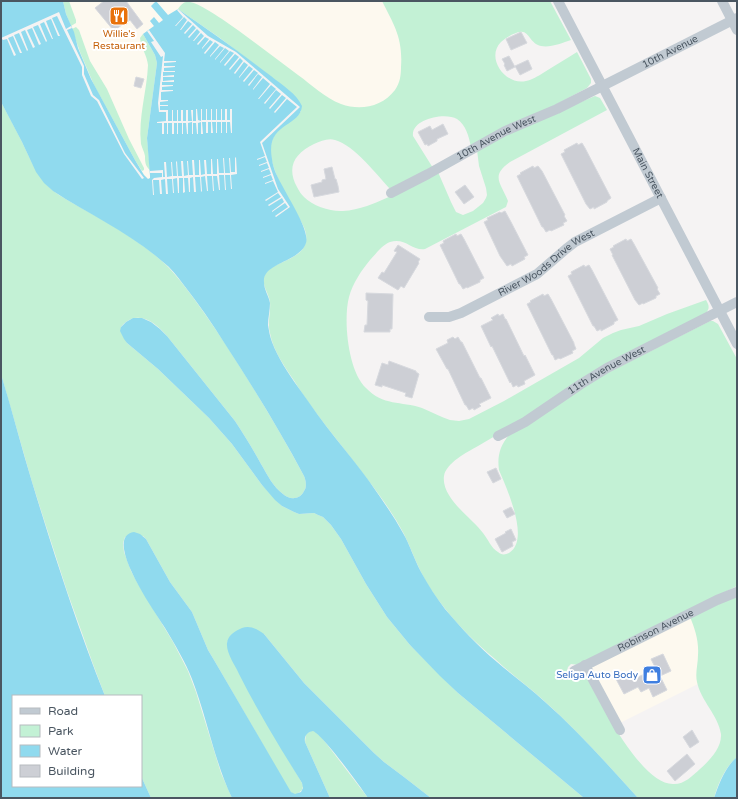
<svg xmlns="http://www.w3.org/2000/svg" width="738" height="799" font-family="'Varela Round',sans-serif">
  <rect width="100%" height="100%" fill="#f5f3f3"/>
  <g fill="#fdf9ef">
    <polygon points="63,1 400,1 438,75 272,161 296,118 168,16 156,2 151,6 163,19 159,23 154,17 150,21 154,26 143,34 151,47 148,152 150,176 150,178 148,179 144,175 135,160 103,103 66,14"/>
    <polygon points="698,612 728,669 620,723 592,670 592,666"/>
  </g>
  <g fill="#c3f1d5">
    <polygon points="63,1 69,1 76,20 76,23 71,26 66,14"/>
    <path d="M 382,1 L 550,1 L 571,40 C 562,43 550,48 541,46 C 530,44 529,30 520,32 C 517,32 514,34 511,35 C 508,37 504,39 501,42 C 485,58 506,86 526,81 C 532,80 538,76 543,73 C 554,66 566,59 577,52 L 591,79 L 591,83 L 587,88 L 538,114 L 471,147 C 469,137 466,125 457,119 C 445,112 411,119 413,136 L 433,168 L 391,190 C 377,175 354,145 335,140 C 328,138 321,141 314,144 C 295,153 286,167 297,187 C 299,191 301,194 304,197 C 313,206 331,212 343,211 C 351,211 359,208 367,206 C 392,197 415,184 438,172 L 451,202 L 456,212 L 463,215 L 473,211 L 483,203 L 486,198 L 487,195 L 486,188 L 479,166 L 477,150 L 510,132 L 595,96 L 600,98 L 607,110 L 510,162 C 490,176 501,183 508,201 L 506,207 L 504,208 L 425,249 C 412,251 405,237 390,242 C 382,245 376,254 370,260 C 361,271 353,283 349,297 C 343,320 348,371 366,388 C 383,406 401,401 422,408 C 432,412 441,417 450,420 L 459,421 L 469,419 L 504,401 L 579,358 L 603,338 L 613,333 L 621,330 L 639,326 L 667,314 L 706,300 C 709,305 710,308 706,313 L 478,446 C 467,452 446,463 444,476 C 441,498 472,518 483,533 C 488,539 491,548 498,552 C 501,555 505,555 509,553 C 531,540 506,487 499,470 C 497,456 500,446 509,435 L 582,386 L 710,321 L 713,321 L 718,324 L 737,359 L 737,586 L 579,665 L 571,664 L 568,667 L 567,671 L 569,675 L 574,677 L 578,676 L 581,672 L 584,672 C 598,698 641,786 674,784 C 685,784 692,776 700,769 C 709,761 722,748 721,734 C 718,715 701,701 697,682 C 695,673 698,664 698,655 C 699,641 695,629 690,617 L 737,596 L 737,757 C 725,767 718,784 714,798 L 638,798 C 607,764 576,729 541,698 C 526,685 510,673 495,659 C 476,643 458,626 443,606 C 434,595 426,583 420,570 C 414,558 410,546 404,534 C 394,515 381,497 368,480 C 343,446 315,415 293,379 C 283,364 273,350 270,333 C 267,322 271,313 270,302 C 269,294 262,286 264,277 C 268,260 310,262 306,234 C 305,227 300,220 297,214 C 287,195 263,160 273,138 C 279,125 294,122 301,111 L 279,83 L 220,38 L 178,9 C 181,5 184,1 190,2 C 200,4 214,14 222,19 C 248,37 273,56 298,75 C 312,85 325,98 341,104 C 360,111 382,107 395,90 C 400,83 401,75 401,67 C 403,38 394,25 382,1 Z"/>
    <polygon points="76,27 79,30 90,61 107,89 129,139 144,168 144,170 142,171 135,160 94,85 80,52 72,29"/>
    <path d="M 143,34 L 155,55 L 157,63 L 147,138 L 150,170 C 145,166 145,161 145,156 C 144,151 142,148 141,144 C 138,117 147,91 148,65 C 147,55 141,48 140,38 Z"/>
    <path d="M 1,102 C 8,115 15,128 21,140 C 32,162 38,181 59,195 C 94,216 134,235 164,263 C 171,269 176,276 182,283 C 198,303 212,324 226,345 C 254,388 280,431 304,476 C 306,481 307,487 304,491 C 300,500 289,500 283,494 C 273,487 267,474 261,464 C 253,449 244,435 235,421 L 167,336 C 158,326 146,314 131,319 C 127,321 124,323 121,327 L 127,343 L 158,369 L 209,418 L 232,444 L 262,485 L 282,506 L 294,512 L 299,514 L 314,513 L 318,515 L 323,517 L 331,525 L 341,539 L 366,584 L 387,617 L 410,645 L 458,693 L 584,798 L 431,798 L 404,777 L 384,762 L 374,753 L 304,683 L 264,634 L 231,635 L 227,643 L 248,690 L 302,783 L 303,786 L 302,790 L 297,794 L 293,794 L 289,790 L 214,660 L 208,650 L 192,612 L 170,582 L 146,539 L 143,536 L 125,537 L 123,543 L 124,552 L 131,571 L 138,584 L 173,642 L 188,671 L 196,692 L 221,773 L 232,798 L 151,798 L 141,776 L 141,696 L 105,696 L 93,664 L 67,591 L 46,526 L 32,482 L 1,374 Z"/>
    <polygon points="311,731 314,731 318,733 329,747 368,798 330,798 305,742 306,734"/>
  </g>
  <g fill="#90daee">
    <path d="M 1,1 L 63,1 L 66,14 L 74,32 L 78,48 L 91,79 L 135,160 L 144,175 L 148,179 L 150,178 L 150,176 L 147,138 L 157,63 L 155,55 L 143,34 L 154,26 L 150,21 L 154,17 L 159,23 L 163,20 L 151,6 L 156,1 L 168,15 L 178,9 C 210,31 241,53 271,76 C 282,85 297,94 302,106 C 300,128 265,122 272,159 C 273,169 278,178 283,187 C 289,199 310,231 306,243 C 300,262 262,263 264,282 C 264,290 269,296 270,303 C 270,310 268,318 268,325 C 269,331 270,337 272,342 C 278,358 288,373 298,387 C 311,405 323,423 337,440 C 348,454 359,467 369,481 C 381,498 393,515 403,533 C 410,545 414,559 421,572 C 428,585 436,597 445,609 C 461,628 478,646 497,662 C 512,675 529,687 544,701 C 578,731 608,765 638,798 L 584,798 L 458,693 L 440,676 L 410,645 L 387,617 L 366,584 L 341,539 L 331,525 L 323,517 L 318,515 L 314,513 L 299,514 L 294,512 L 282,506 L 275,500 L 262,485 L 232,444 L 209,418 L 158,369 L 127,343 L 124,339 L 120,331 L 121,327 L 126,322 L 133,318 L 142,318 L 151,322 L 160,329 L 167,336 L 235,421 C 244,435 253,449 261,464 C 267,474 273,487 283,494 C 289,500 300,500 304,491 C 307,487 306,481 304,476 C 280,431 253,387 225,344 C 212,323 198,303 183,284 C 177,276 171,268 163,262 C 130,233 90,215 53,191 L 44,183 L 36,172 L 22,142 L 1,102 Z"/>
    <path d="M 1,374 C 12,410 21,446 32,482 C 54,554 77,626 105,696 L 13,696 L 13,786 L 141,786 L 141,776 L 151,798 L 1,798 Z"/>
    <path d="M 134,532 L 140,534 L 146,539 L 170,582 L 192,612 L 208,650 L 214,660 L 291,792 L 295,794 L 301,792 L 303,788 L 302,783 C 295,772 288,760 281,749 C 266,724 252,700 239,674 C 235,665 226,653 227,643 C 228,635 235,631 242,628 C 250,625 257,629 264,634 L 304,683 L 374,753 L 384,762 L 404,777 L 431,798 L 368,798 C 360,786 323,735 313,731 C 307,732 304,736 305,742 L 330,798 L 232,798 C 214,760 207,718 192,679 C 185,661 175,645 165,628 C 157,615 101,537 134,532 Z"/>
    <path d="M 737,757 L 737,798 L 714,798 C 719,784 725,767 737,757 Z"/>
  </g>
  <g fill="#f5f3f3">
    <polygon points="178,9 208,36 236,52 300,107 262,143 278,189 290,207 276,217 275,216 288,207 285,203 272,212 272,211 284,202 282,198 269,206 268,205 281,197 278,193 266,201 265,200 278,192 273,181 265,184 265,183 273,180 271,175 263,178 263,177 271,174 269,169 261,172 261,171 269,168 267,163 259,166 259,165 267,162 265,157 257,160 257,159 265,156 260,142 297,107 287,99 275,113 274,112 286,98 282,95 270,109 269,108 281,94 276,90 265,104 264,103 276,89 271,85 259,99 258,99 270,84 263,78 253,90 253,89 262,77 258,74 249,86 248,85 258,73 254,70 244,82 243,81 253,69 249,66 239,78 239,77 248,65 244,62 235,74 234,73 243,61 240,58 230,70 229,69 239,57 235,54 225,66 224,65 234,53 230,51 220,63 220,62 229,51 225,48 215,60 215,59 224,48 220,46 210,57 210,56 219,45 215,42 205,54 204,53 213,42 210,40 202,49 202,48 209,39 205,37 198,45 197,44 204,36 201,33 194,41 193,41 200,32 197,29 189,38 188,37 196,28 193,25 185,34 184,33 192,24 188,21 181,30 180,30 187,20 184,17 176,26 175,26 183,17 177,10"/>
    <polygon points="59,12 66,29 71,26 72,28 67,30 84,66 84,74 93,95 99,100 125,153 144,178 142,179 124,154 97,101 91,96 82,75 82,67 57,16 52,18 60,36 58,36 51,19 46,21 53,39 52,39 44,22 40,24 47,41 46,42 38,25 33,27 41,44 39,45 32,28 27,30 35,47 33,48 25,30 21,32 28,50 27,51 19,33 14,35 22,53 20,53 13,36 8,38 16,55 14,56 7,39 3,40 1,38"/>
    <polygon points="149,30 165,53 164,61 176,61 176,62 164,63 164,66 175,66 175,67 164,68 164,71 175,71 175,72 163,72 163,76 174,75 174,77 163,77 163,81 174,80 174,82 162,82 162,85 173,85 173,86 162,87 162,90 173,90 173,91 161,92 161,100 168,100 168,101 160,102 160,105 168,105 168,106 160,106 160,110 168,110 168,121 172,121 172,110 173,110 173,121 177,121 177,110 178,110 178,121 181,121 181,110 183,110 183,121 186,121 186,110 188,110 188,121 192,121 191,110 193,110 193,121 196,121 196,109 197,109 198,120 201,121 201,109 202,109 202,120 206,120 206,109 207,109 207,120 211,120 211,109 212,109 212,120 216,120 216,109 217,109 217,120 221,120 221,109 222,109 222,120 225,120 225,109 227,109 227,120 230,120 230,109 232,109 232,133 231,133 230,122 227,122 227,133 226,133 226,122 222,122 222,133 221,133 221,122 217,122 217,133 216,133 216,122 212,122 213,133 211,133 211,122 208,122 208,133 206,133 206,122 202,122 203,134 201,134 201,122 198,123 198,134 197,134 196,123 193,123 193,134 192,134 192,122 188,123 188,134 187,134 186,123 183,123 183,134 182,134 182,123 178,123 178,134 177,134 177,123 174,123 174,134 172,134 172,123 168,123 168,134 167,134 167,123 164,123 164,134 162,134 162,123 157,123 157,122 166,121 166,112 159,112 158,103 163,56 161,57 151,42 154,41 147,31"/>
    <polygon points="236,157 237,174 231,175 232,189 231,189 230,175 225,175 226,190 225,190 224,175 219,175 220,190 219,190 217,176 213,176 214,191 213,191 212,176 207,176 208,191 207,191 205,176 201,177 202,191 201,192 200,177 195,177 196,192 194,192 193,177 190,178 190,192 189,192 188,178 184,178 185,192 183,193 183,178 179,178 179,193 178,193 177,178 173,179 174,193 173,193 172,179 167,179 168,194 166,194 165,179 161,180 162,194 160,194 159,180 153,180 154,195 153,195 152,180 154,178 162,177 162,173 150,173 150,171 163,170 163,177 165,177 164,162 166,162 167,177 172,176 171,162 172,162 173,176 177,176 176,162 177,161 178,176 182,176 181,161 183,161 184,176 188,175 187,161 188,161 189,175 193,175 192,160 194,160 195,175 199,175 199,160 200,160 201,175 205,174 204,160 206,160 207,174 211,174 211,159 212,159 213,174 217,174 217,159 218,159 219,173 224,173 223,158 224,158 225,173 230,173 229,158 230,158 231,172 235,172 235,158"/>
  </g>
  <g fill="#cdcfd5" stroke="#d7d9de">
    <polygon points="104,1 126,1 143,24 137,29 130,20 124,25 123,24 114,31 95,8"/>
    <polygon points="521,32 527,43 511,50 506,39"/>
    <polygon points="509,56 515,67 507,71 504,65 505,64 502,59"/>
    <polygon points="528,60 532,69 520,75 515,66"/>
    <polygon points="136,77 144,79 141,88 134,86"/>
    <polygon points="443,124 448,134 437,139 437,141 428,146 427,144 425,145 418,132 430,126 432,130"/>
    <polygon points="577,143 578,145 582,143 585,148 611,198 607,201 607,202 594,209 594,207 590,209 586,204 561,154 565,152 564,150"/>
    <polygon points="533,166 534,168 538,166 542,171 565,215 564,216 567,221 563,223 564,225 551,231 550,230 546,232 543,227 542,227 517,176 521,174 520,173"/>
    <polygon points="332,167 335,179 336,179 338,186 339,192 314,197 311,185 322,182 322,180 326,179 324,169"/>
    <polygon points="465,185 474,197 464,204 455,192"/>
    <polygon points="505,211 511,222 528,255 524,257 525,259 512,266 511,264 507,266 500,256 484,222 488,220 487,218 500,212 501,213"/>
    <polygon points="456,234 457,236 461,234 464,239 484,278 480,280 480,282 467,288 467,287 463,289 460,284 459,284 440,245 444,243 443,241"/>
    <polygon points="626,239 627,241 631,239 634,244 658,288 657,289 660,294 656,296 656,298 643,304 643,303 639,305 635,300 612,255 613,255 610,249 614,247 613,246"/>
    <polygon points="398,245 420,259 418,262 419,263 404,288 401,286 398,290 378,278 382,272 384,273 397,252 394,251"/>
    <polygon points="584,265 585,267 589,265 592,270 618,320 614,322 614,324 601,331 601,329 597,331 594,326 593,326 568,276 572,274 571,272"/>
    <polygon points="366,293 393,294 392,329 390,329 390,332 364,332 365,325 367,325 368,301 366,300"/>
    <polygon points="543,294 544,296 548,294 551,299 574,343 574,344 576,349 572,351 573,353 560,359 559,358 555,360 553,355 552,355 527,304 531,302 530,301"/>
    <polygon points="498,314 499,316 503,314 505,319 506,319 524,356 525,355 535,375 524,381 525,384 518,387 517,385 513,387 511,382 510,383 492,346 491,347 481,326 493,320 491,318"/>
    <polygon points="453,337 455,339 458,337 461,342 462,342 480,378 481,378 491,398 479,404 481,406 474,410 473,408 469,410 466,405 465,405 448,369 447,369 436,349 448,343 447,340"/>
    <polygon points="389,361 416,371 416,372 419,374 412,398 405,396 406,393 382,385 382,387 375,385 382,363 388,365"/>
    <polygon points="496,468 501,479 493,483 487,472"/>
    <polygon points="511,507 515,514 507,518 503,511"/>
    <polygon points="511,529 516,540 512,542 513,546 502,552 495,539 506,533 505,532"/>
    <polygon points="663,654 671,671 660,676 667,690 653,697 649,688 641,692 638,687 624,694 616,679 628,673 631,680 656,669 651,659"/>
    <polygon points="692,730 699,742 690,748 683,737"/>
    <polygon points="687,754 695,764 675,781 667,771"/>
  </g>
  <g fill="none" stroke-linecap="round" stroke-linejoin="round">
    <g stroke="#c1cad2" stroke-width="10">
      <path id="s1" d="M 558,1 L 737,344"/>
      <polyline points="722,1 737,30"/>
      <path id="s2" d="M 391,193 L 428,174 L 505,131 L 557,109 L 737,18"/>
      <path id="s3" d="M 429,317 L 449,317 L 461,313 L 537,274 L 566,249 L 575,242 L 661,198"/>
      <path id="s4" d="M 498,436 L 525,422 L 581,384 L 607,368 L 737,302"/>
      <polyline points="585,665 620,730"/>
      <path id="s5" d="M 574,671 L 717,600 L 737,592"/>
    </g>
  </g>
  <defs>
    <symbol id="restaurant-square" viewBox="-11 -11 22 22"><rect x="-9" y="-9" width="18" height="18" rx="4" fill="#e8710a" stroke="#fff"/><path d="M-5-6h1v4h1v-4h1v4h1v-4h1v5L-1.5 .5V6h-2V.5L-5-1ZM5-6V6H3V1.5H1.5Q1.5-4 5-6Z" fill="#fff"/></symbol>
    <symbol id="shop-square" viewBox="-11 -11 22 22"><rect x="-9" y="-9" width="18" height="18" rx="4" fill="#3f7fe0" stroke="#fff"/><path d="M-5-2.5h2.3a2.7 3.5 0 0 1 5.4 0H5L5.5 6h-11ZM-1.5-2.5h3a1.5 2.3 0 0 0-3 0Z" fill="#fff"/></symbol>
  </defs>
  <g fill-rule="evenodd">
    <use href="#restaurant-square" x="108" y="5" width="22" height="22"/>
    <use href="#shop-square" x="641" y="664" width="22" height="22"/>
  </g>
  <g text-anchor="middle" dominant-baseline="central" stroke-width="4" stroke-linejoin="round" paint-order="stroke">
    <g font-size="10" fill="#c56008" stroke="#fff">
      <text x="119" y="34">Willie's<tspan x="119" dy="12">Restaurant</tspan></text>
    </g>
    <g font-size="10" fill="#4a5661" stroke="#fff">
      <text stroke="none"><textPath href="#s2" startOffset="313">10th Avenue</textPath></text>
      <text stroke="none"><textPath href="#s2" startOffset="119">10th Avenue West</textPath></text>
      <text stroke="none"><textPath href="#s1" startOffset="194">Main Street</textPath></text>
      <text stroke="none"><textPath href="#s3" startOffset="132">River Woods Drive West</textPath></text>
      <text stroke="none"><textPath href="#s4" startOffset="127">11th Avenue West</textPath></text>
      <text stroke="none"><textPath href="#s5" startOffset="91">Robinson Avenue</textPath></text>
    </g>
    <g font-size="10" fill="#366cbe" stroke="#fff" text-anchor="end">
      <text x="638" y="675">Seliga Auto Body</text>
    </g>
  </g>
  <rect width="738" height="799" fill="none" stroke="#4a5661" stroke-width="4"/>
  <rect x="12" y="695" width="130" height="92" fill="#ffffff" stroke="#b7bbc0"/>
  <rect x="20" y="708" width="20" height="6" fill="#c1cad2" stroke="#b7bbc0"/>
  <text x="48" y="715" font-size="12" fill="#4a5661">Road</text>
  <rect x="20" y="725" width="20" height="12" fill="#c3f1d5" stroke="#b7bbc0"/>
  <text x="48" y="735" font-size="12" fill="#4a5661">Park</text>
  <rect x="20" y="745" width="20" height="12" fill="#90daee" stroke="#b7bbc0"/>
  <text x="48" y="755" font-size="12" fill="#4a5661">Water</text>
  <rect x="20" y="765" width="20" height="12" fill="#cdcfd5" stroke="#b7bbc0"/>
  <text x="48" y="775" font-size="12" fill="#4a5661">Building</text>
</svg>
